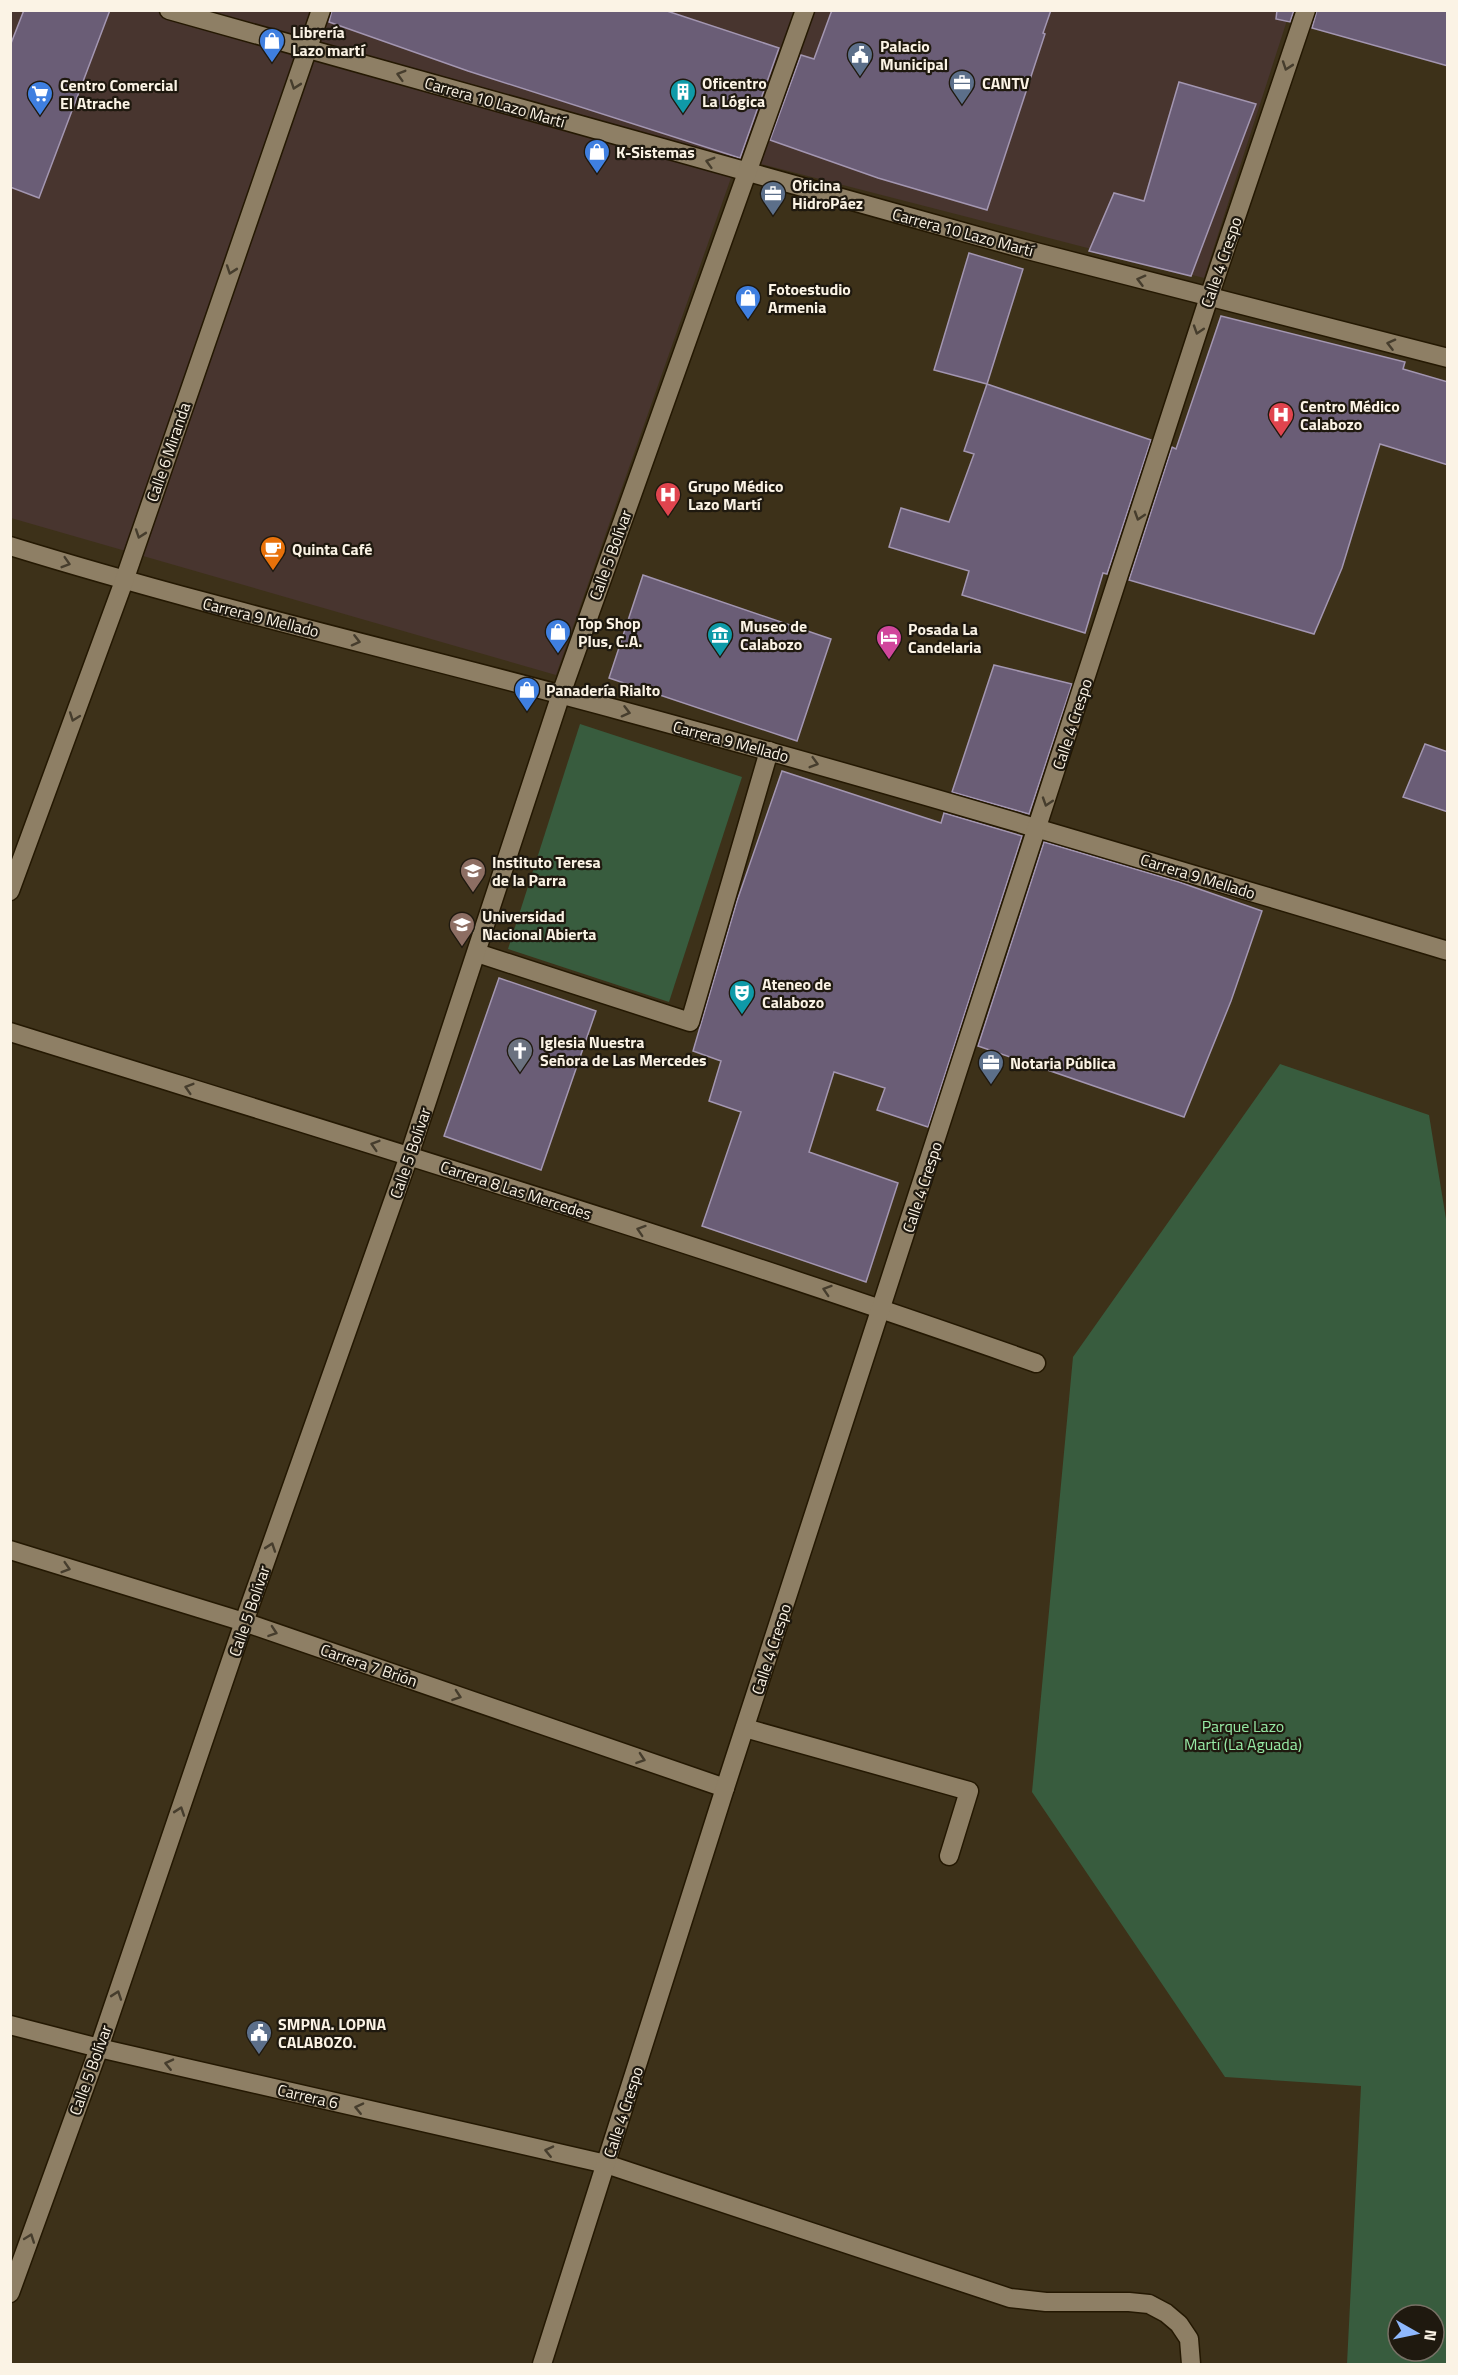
<svg xmlns="http://www.w3.org/2000/svg" width="1458" height="2375" font-family="'Titillium Web',sans-serif">
  <rect width="100%" height="100%" fill="#3d3119"/>
  <polygon fill="#48352f" points="10,11 1290,11 1204,278 738,158 556,675 11,518"/>
  <g fill="#385c3e" fill-rule="evenodd">
    <polygon points="580,724 742,777 669,1002 508,949"/>
    <path d="M 1280,1064 L 1429,1115 L 1447,1225 L 1447,2364 L 1347,2364 L 1361,2086 L 1225,2077 L 1032,1792 L 1073,1357 ZM 1398,2315 L 1434,2315 L 1434,2351 L 1398,2351 Z"/>
  </g>
  <g fill="#6a5d76" stroke="#a396b1" stroke-width="1.5">
    <polygon points="24,10 110,10 39,198 10,187 10,46"/>
    <polygon points="332,10 664,10 779,48 740,158 468,71 329,22"/>
    <polygon points="832,10 1051,10 1043,33 1045,34 987,210 878,178 770,140 801,55 814,59"/>
    <polygon points="1277,10 1294,10 1290,22 1276,19"/>
    <polygon points="1317,10 1448,10 1448,66 1312,28"/>
    <polygon points="1179,82 1256,104 1191,276 1089,251 1114,193 1144,201"/>
    <polygon points="969,253 1023,269 987,384 934,370"/>
    <polygon points="1221,316 1405,362 1403,369 1448,382 1448,465 1380,444 1342,568 1314,634 1129,580 1172,447 1176,449"/>
    <polygon points="987,384 1151,440 1107,574 1103,573 1085,633 962,595 969,571 889,547 901,508 949,522 974,454 964,451"/>
    <polygon points="643,575 831,639 797,741 609,678"/>
    <polygon points="994,665 1072,684 1029,814 952,792"/>
    <polygon points="1425,744 1448,752 1448,812 1403,797"/>
    <polygon points="782,771 941,823 944,813 1022,836 928,1127 877,1110 885,1088 834,1072 809,1152 898,1183 866,1282 702,1226 741,1112 709,1101 721,1061 693,1051 737,901"/>
    <polygon points="1044,842 1179,882 1262,911 1231,1001 1184,1117 978,1046"/>
    <polygon points="499,978 596,1011 541,1170 444,1136"/>
  </g>
  <g fill="none" stroke-linecap="round" stroke-linejoin="round">
    <defs>
      <g id="minor">
        <polyline points="169,10 1024,249 1448,358"/>
        <path d="M 10,546 C 211,608 416,655 619,710 C 897,785 1172,868 1448,951"/>
        <polyline points="10,891 124,581 321,10"/>
        <polyline points="477,953 690,1022 769,751"/>
        <path d="M 10,1032 C 353,1139 698,1243 1036,1363"/>
        <polyline points="10,1550 244,1622 725,1788"/>
        <polyline points="745,1728 969,1791 949,1856"/>
        <polyline points="10,2025 99,2048 606,2164 1010,2298 1046,2302 1129,2302 1149,2304 1166,2313 1179,2324 1189,2339 1191,2364"/>
        <polyline points="10,2293 99,2048 244,1622 409,1156 561,694 805,10"/>
        <polyline points="542,2364 725,1788 1209,297 1306,10"/>
      </g>
    </defs>
    <use href="#minor" stroke="#241802" stroke-width="21"/>
    <use href="#minor" stroke="#8e7f65" stroke-width="18"/>
  </g>
  <defs><path id="oneway-chevron" d="M-2-3.5L2.5 0L-2 3.5" fill="none" stroke-width="1.6" stroke-linecap="round" stroke-linejoin="round" transform="scale(1.5)"/></defs>
  <g stroke="#463d2d">
    <use href="#oneway-chevron" transform="translate(1287 66) rotate(109)"/>
    <use href="#oneway-chevron" transform="translate(401 75) rotate(-164)"/>
    <use href="#oneway-chevron" transform="translate(295 85) rotate(109)"/>
    <use href="#oneway-chevron" transform="translate(710 162) rotate(-164)"/>
    <use href="#oneway-chevron" transform="translate(231 270) rotate(109)"/>
    <use href="#oneway-chevron" transform="translate(1141 280) rotate(-165)"/>
    <use href="#oneway-chevron" transform="translate(1198 330) rotate(108)"/>
    <use href="#oneway-chevron" transform="translate(1391 344) rotate(-166)"/>
    <use href="#oneway-chevron" transform="translate(1139 516) rotate(108)"/>
    <use href="#oneway-chevron" transform="translate(140 534) rotate(109)"/>
    <use href="#oneway-chevron" transform="translate(66 563) rotate(17)"/>
    <use href="#oneway-chevron" transform="translate(356 641) rotate(14)"/>
    <use href="#oneway-chevron" transform="translate(626 712) rotate(15)"/>
    <use href="#oneway-chevron" transform="translate(74 717) rotate(110)"/>
    <use href="#oneway-chevron" transform="translate(814 763) rotate(16)"/>
    <use href="#oneway-chevron" transform="translate(1047 802) rotate(108)"/>
    <use href="#oneway-chevron" transform="translate(189 1088) rotate(-163)"/>
    <use href="#oneway-chevron" transform="translate(375 1145) rotate(-163)"/>
    <use href="#oneway-chevron" transform="translate(641 1230) rotate(-162)"/>
    <use href="#oneway-chevron" transform="translate(827 1290) rotate(-162)"/>
    <use href="#oneway-chevron" transform="translate(271 1547) rotate(-71)"/>
    <use href="#oneway-chevron" transform="translate(66 1568) rotate(17)"/>
    <use href="#oneway-chevron" transform="translate(273 1632) rotate(19)"/>
    <use href="#oneway-chevron" transform="translate(457 1696) rotate(19)"/>
    <use href="#oneway-chevron" transform="translate(641 1759) rotate(19)"/>
    <use href="#oneway-chevron" transform="translate(180 1811) rotate(-71)"/>
    <use href="#oneway-chevron" transform="translate(117 1995) rotate(-71)"/>
    <use href="#oneway-chevron" transform="translate(169 2064) rotate(-167)"/>
    <use href="#oneway-chevron" transform="translate(359 2108) rotate(-167)"/>
    <use href="#oneway-chevron" transform="translate(549 2151) rotate(-167)"/>
    <use href="#oneway-chevron" transform="translate(30 2238) rotate(-70)"/>
  </g>
  <defs>
    <symbol id="shop-pin" viewBox="-11 -11 22 30"><path d="M0 17L-7.5 6A9.5 9.5 0 1 1 7.5 6Z" fill="#3f7fe0" stroke="#1f190f"/><path d="M-5-2.5h2.3a2.7 3.5 0 0 1 5.4 0H5L5.5 6h-11ZM-1.5-2.5h3a1.5 2.3 0 0 0-3 0Z" fill="#fff"/></symbol>
    <symbol id="civic-pin" viewBox="-11 -11 22 30"><path d="M0 17L-7.5 6A9.5 9.5 0 1 1 7.5 6Z" fill="#5c6f8a" stroke="#1f190f"/><path d="M-.6-6.5H3V-4.5H.6V-3L4-1V1h2V6H-6V1h2V-1L-.6-3ZM-1.2 2.5V6h2.4V2.5Z" fill="#fff"/></symbol>
    <symbol id="office-pin" viewBox="-11 -11 22 30"><path d="M0 17L-7.5 6A9.5 9.5 0 1 1 7.5 6Z" fill="#5c6f8a" stroke="#1f190f"/><path d="M-6-3h4V-5.5h4V-3h4V5H-6ZM-1-4.5V-3h2v-1.5ZM-6 0V1H6V0Z" fill="#fff"/></symbol>
    <symbol id="building-pin" viewBox="-11 -11 22 30"><path d="M0 17L-7.5 6A9.5 9.5 0 1 1 7.5 6Z" fill="#0f9aa8" stroke="#1f190f"/><path d="M-4-6H4V6H1V3H-1V6H-4ZM-2.5-4.3h1.7v1.8h-1.7ZM.8-4.3h1.7v1.8H.8ZM-2.5-1h1.7V.8h-1.7ZM.8-1h1.7V.8H.8Z" fill="#fff"/></symbol>
    <symbol id="supermarket-pin" viewBox="-11 -11 22 30"><path d="M0 17L-7.5 6A9.5 9.5 0 1 1 7.5 6Z" fill="#3f7fe0" stroke="#1f190f"/><path d="M-6-5.5h2.5l.6 2H6L4.5 2H-2.5L-4.4-4H-6ZM-1.5 3.2a1.3 1.3 0 1 0 .1 0ZM3 3.2a1.3 1.3 0 1 0 .1 0Z" fill="#fff"/></symbol>
    <symbol id="hospital-pin" viewBox="-11 -11 22 30"><path d="M0 17L-7.5 6A9.5 9.5 0 1 1 7.5 6Z" fill="#e0444e" stroke="#1f190f"/><path d="M-5-5h3v3.5h4V-5h3V5h-3V1.5h-4V5h-3Z" fill="#fff"/></symbol>
    <symbol id="cafe-pin" viewBox="-11 -11 22 30"><path d="M0 17L-7.5 6A9.5 9.5 0 1 1 7.5 6Z" fill="#e8710a" stroke="#1f190f"/><path d="M-5.5-4.5H6V0H3Q3 3.5 0 3.5H-2.5Q-5.5 3.5-5.5 0ZM3-3.2v2h1.7v-2ZM-6 4.5H4V6H-6Z" fill="#fff"/></symbol>
    <symbol id="museum-pin" viewBox="-11 -11 22 30"><path d="M0 17L-7.5 6A9.5 9.5 0 1 1 7.5 6Z" fill="#0f9aa8" stroke="#1f190f"/><path d="M0-6L6-3V-2H-6V-3ZM-5-1h2V3h-2ZM-1-1h2V3h-2ZM3-1h2V3H3ZM-6 4H6V6H-6Z" fill="#fff"/></symbol>
    <symbol id="hotel-pin" viewBox="-11 -11 22 30"><path d="M0 17L-7.5 6A9.5 9.5 0 1 1 7.5 6Z" fill="#d1479c" stroke="#1f190f"/><path d="M-6-4.5h1.5V1H6V5H4.5V3h-9V5H-6ZM-4 0a1.8 1.8 0 1 1 3.6 0ZM.5 0V-2.5h3Q6-2.5 6 0Z" fill="#fff"/></symbol>
    <symbol id="school-pin" viewBox="-11 -11 22 30"><path d="M0 17L-7.5 6A9.5 9.5 0 1 1 7.5 6Z" fill="#8d6e63" stroke="#1f190f"/><path d="M0-5L7-2L0 1L-7-2ZM-4 1L0 2.5L4 1V4Q0 6-4 4Z" fill="#fff"/></symbol>
    <symbol id="university-pin" viewBox="-11 -11 22 30"><path d="M0 17L-7.5 6A9.5 9.5 0 1 1 7.5 6Z" fill="#8d6e63" stroke="#1f190f"/><path d="M0-5L7-2L0 1L-7-2ZM-4 1L0 2.5L4 1V4Q0 6-4 4Z" fill="#fff"/></symbol>
    <symbol id="theatre-pin" viewBox="-11 -11 22 30"><path d="M0 17L-7.5 6A9.5 9.5 0 1 1 7.5 6Z" fill="#0f9aa8" stroke="#1f190f"/><path d="M-5-5.5Q0-4 5-5.5V0Q5 5 0 6Q-5 5-5 0ZM-3.3-2.5H-1v1.5H-3.3ZM1-2.5H3.3v1.5H1ZM-2.8 1Q0 5.5 2.8 1Z" fill="#fff"/></symbol>
    <symbol id="church-pin" viewBox="-11 -11 22 30"><path d="M0 17L-7.5 6A9.5 9.5 0 1 1 7.5 6Z" fill="#6b7280" stroke="#1f190f"/><path d="M-1.2-6h2.4v3.5h3.3v2.4h-3.3V6h-2.4V-.1h-3.3v-2.4h3.3Z" fill="#fff"/></symbol>
  </defs>
  <g fill-rule="evenodd">
    <use href="#shop-pin" x="257" y="26" width="30" height="40"/>
    <use href="#civic-pin" x="845" y="40" width="30" height="40"/>
    <use href="#office-pin" x="947" y="68" width="30" height="40"/>
    <use href="#building-pin" x="668" y="77" width="30" height="40"/>
    <use href="#supermarket-pin" x="25" y="79" width="30" height="40"/>
    <use href="#shop-pin" x="582" y="137" width="30" height="40"/>
    <use href="#office-pin" x="758" y="179" width="30" height="40"/>
    <use href="#shop-pin" x="733" y="283" width="30" height="40"/>
    <use href="#hospital-pin" x="1266" y="400" width="30" height="40"/>
    <use href="#hospital-pin" x="653" y="480" width="30" height="40"/>
    <use href="#cafe-pin" x="258" y="534" width="30" height="40"/>
    <use href="#shop-pin" x="543" y="617" width="30" height="40"/>
    <use href="#museum-pin" x="705" y="620" width="30" height="40"/>
    <use href="#hotel-pin" x="874" y="623" width="30" height="40"/>
    <use href="#shop-pin" x="512" y="675" width="30" height="40"/>
    <use href="#school-pin" x="458" y="856" width="30" height="40"/>
    <use href="#university-pin" x="447" y="910" width="30" height="40"/>
    <use href="#theatre-pin" x="727" y="978" width="30" height="40"/>
    <use href="#church-pin" x="505" y="1036" width="30" height="40"/>
    <use href="#office-pin" x="976" y="1048" width="30" height="40"/>
    <use href="#civic-pin" x="244" y="2018" width="30" height="40"/>
  </g>
  <g text-anchor="middle" dominant-baseline="central" stroke-width="4.5" stroke-linejoin="round" paint-order="stroke">
    <g font-size="16" font-weight="bold" fill="#fbf3e5" stroke="#1f190f" text-anchor="start">
      <text x="292" y="32">Librería<tspan x="292" dy="18">Lazo martí</tspan></text>
      <text x="880" y="46">Palacio<tspan x="880" dy="18">Municipal</tspan></text>
      <text x="702" y="83">Oficentro<tspan x="702" dy="18">La Lógica</tspan></text>
      <text x="982" y="83">CANTV</text>
      <text x="60" y="85">Centro Comercial<tspan x="60" dy="18">El Atrache</tspan></text>
      <text x="616" y="152">K-Sistemas</text>
      <text x="792" y="185">Oficina<tspan x="792" dy="18">HidroPáez</tspan></text>
      <text x="768" y="289">Fotoestudio<tspan x="768" dy="18">Armenia</tspan></text>
      <text x="1300" y="406">Centro Médico<tspan x="1300" dy="18">Calabozo</tspan></text>
      <text x="688" y="486">Grupo Médico<tspan x="688" dy="18">Lazo Martí</tspan></text>
      <text x="292" y="549">Quinta Café</text>
      <text x="578" y="623">Top Shop<tspan x="578" dy="18">Plus, C.A.</tspan></text>
      <text x="740" y="626">Museo de<tspan x="740" dy="18">Calabozo</tspan></text>
      <text x="908" y="629">Posada La<tspan x="908" dy="18">Candelaria</tspan></text>
      <text x="546" y="690">Panadería Rialto</text>
      <text x="492" y="862">Instituto Teresa<tspan x="492" dy="18">de la Parra</tspan></text>
      <text x="482" y="916">Universidad<tspan x="482" dy="18">Nacional Abierta</tspan></text>
      <text x="762" y="984">Ateneo de<tspan x="762" dy="18">Calabozo</tspan></text>
      <text x="540" y="1042">Iglesia Nuestra<tspan x="540" dy="18">Señora de Las Mercedes</tspan></text>
      <text x="1010" y="1063">Notaria Pública</text>
      <text x="278" y="2024">SMPNA. LOPNA<tspan x="278" dy="18">CALABOZO.</tspan></text>
    </g>
    <g font-size="16" fill="#fbf3e5" stroke="#1f190f">
      <text transform="translate(495 102) rotate(16)">Carrera 10 Lazo Martí</text>
      <text transform="translate(963 232) rotate(15)">Carrera 10 Lazo Martí</text>
      <text transform="translate(1221 262) rotate(-71)">Calle 4 Crespo</text>
      <text transform="translate(168 452) rotate(-71)">Calle 6 Miranda</text>
      <text transform="translate(610 555) rotate(-70)">Calle 5 Bolívar</text>
      <text transform="translate(261 617) rotate(14)">Carrera 9 Mellado</text>
      <text transform="translate(1072 724) rotate(-72)">Calle 4 Crespo</text>
      <text transform="translate(731 741) rotate(15)">Carrera 9 Mellado</text>
      <text transform="translate(1198 876) rotate(17)">Carrera 9 Mellado</text>
      <text transform="translate(410 1153) rotate(-71)">Calle 5 Bolívar</text>
      <text transform="translate(922 1187) rotate(-72)">Calle 4 Crespo</text>
      <text transform="translate(516 1190) rotate(18)">Carrera 8 Las Mercedes</text>
      <text transform="translate(249 1611) rotate(-71)">Calle 5 Bolívar</text>
      <text transform="translate(771 1649) rotate(-72)">Calle 4 Crespo</text>
      <text transform="translate(369 1665) rotate(19)">Carrera 7 Brión</text>
      <text transform="translate(90 2070) rotate(-70)">Calle 5 Bolívar</text>
      <text transform="translate(308 2096) rotate(13)">Carrera 6</text>
      <text transform="translate(623 2112) rotate(-72)">Calle 4 Crespo</text>
    </g>
    <g font-size="16" fill="#97eaa5" stroke="#1f190f">
      <text x="1243" y="1726">Parque Lazo<tspan x="1243" dy="18">Martí (La Aguada)</tspan></text>
    </g>
  </g>
  <rect width="1458" height="2375" fill="none" stroke="#fbf3e5" stroke-width="24"/>
  <g transform="translate(1416 2333) rotate(99)"><circle r="28" fill="#1f190f" stroke="#777065" stroke-width="1.5"/>
  <path d="M0-4.5L10 22L0 15L-10 22Z" fill="#8eb8fd"/>
  <text y="-9" font-size="16" font-weight="bold" text-anchor="middle" fill="#fbf3e5">N</text>
  </g>
</svg>
